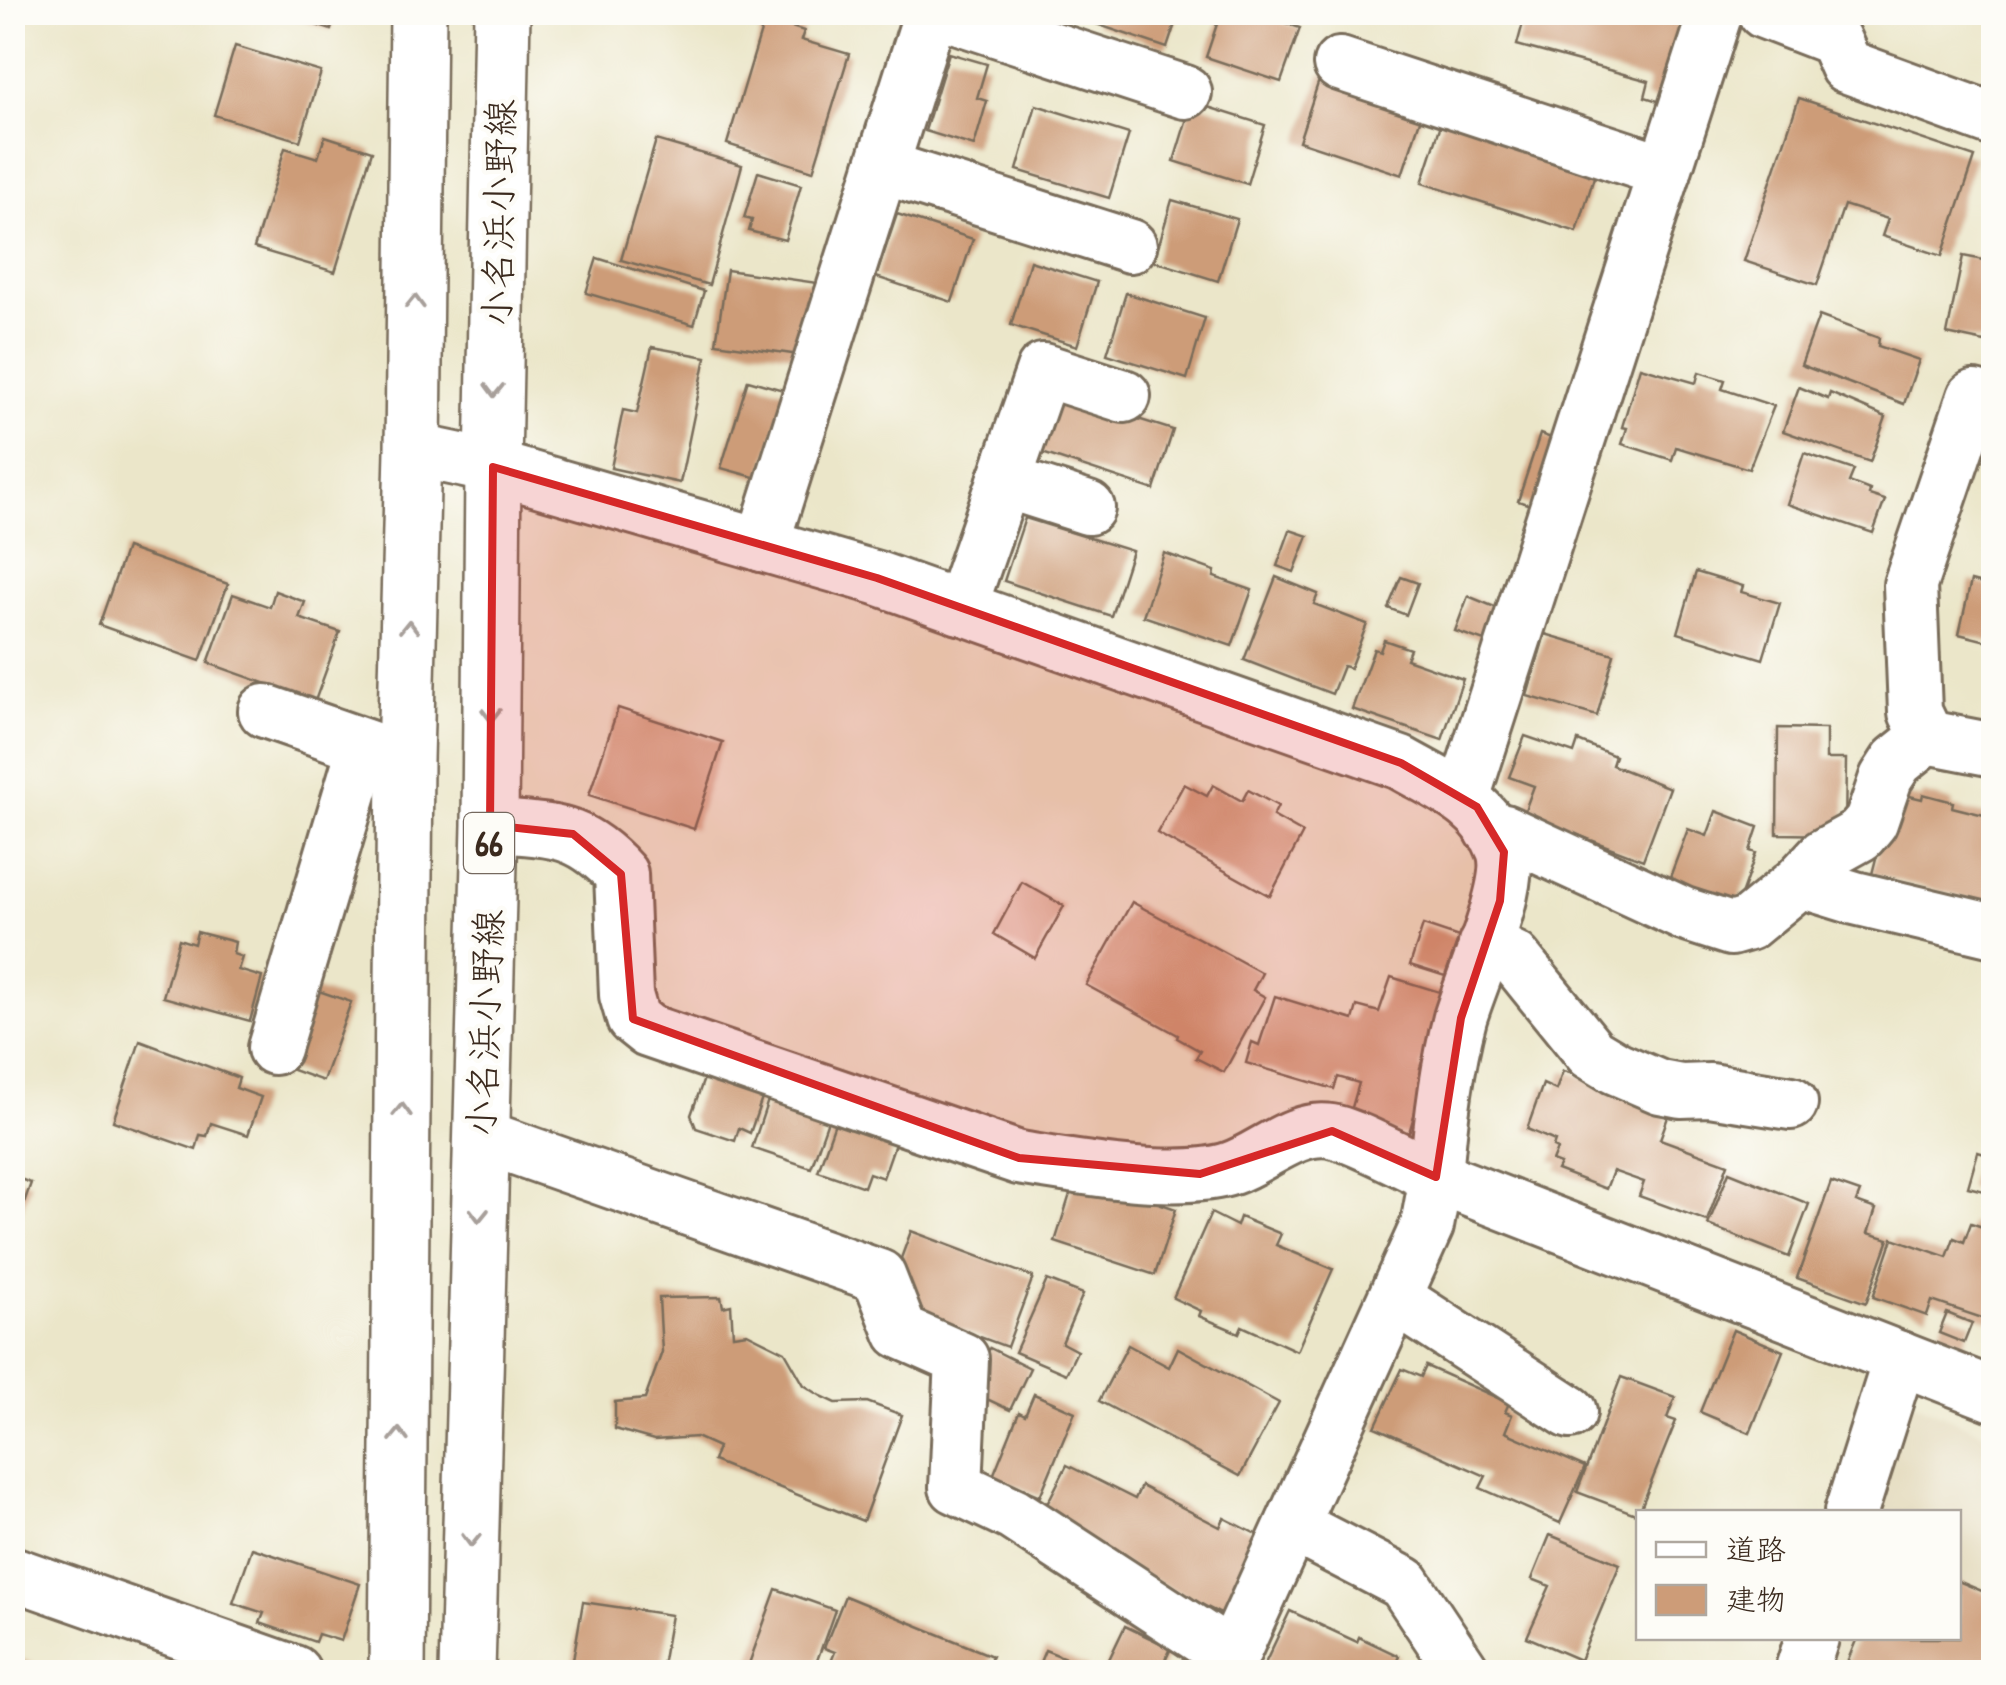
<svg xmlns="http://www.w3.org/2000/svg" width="2006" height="1685" font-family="'Patrick Hand','Klee One',sans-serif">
  <rect width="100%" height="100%" fill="#fdfcf7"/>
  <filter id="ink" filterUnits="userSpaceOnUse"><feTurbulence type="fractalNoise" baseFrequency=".01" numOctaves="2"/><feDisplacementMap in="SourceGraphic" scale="20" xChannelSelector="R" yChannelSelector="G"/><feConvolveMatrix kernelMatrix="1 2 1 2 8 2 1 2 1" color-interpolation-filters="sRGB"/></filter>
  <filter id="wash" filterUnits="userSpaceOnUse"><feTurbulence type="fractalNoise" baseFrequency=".0048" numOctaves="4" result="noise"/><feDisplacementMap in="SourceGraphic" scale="40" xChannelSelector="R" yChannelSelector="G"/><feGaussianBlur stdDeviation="2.25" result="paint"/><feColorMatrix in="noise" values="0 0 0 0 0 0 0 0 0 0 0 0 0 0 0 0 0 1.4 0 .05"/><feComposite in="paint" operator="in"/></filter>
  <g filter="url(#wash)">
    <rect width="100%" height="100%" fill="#ebe6c9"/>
    <polygon fill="#e1d7b7" points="1910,1400 1993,1437 1993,1672 1819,1672 1829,1638 1958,1638 1958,1512 1869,1512"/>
    <g id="blocks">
      <g fill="#cd9c78">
        <polygon points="277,12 336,12 331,30"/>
        <polygon points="1100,12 1179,12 1167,48 1096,24"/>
        <polygon points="1221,12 1254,12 1300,28 1281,82 1206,57"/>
        <polygon points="1526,12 1663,12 1678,17 1676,25 1688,28 1667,104 1645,97 1649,81 1517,45"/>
        <polygon points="765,18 804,31 801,40 849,54 813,171 727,144"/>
        <polygon points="235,46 321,72 300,141 214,115"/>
        <polygon points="949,53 987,64 977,98 987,101 974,146 925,131"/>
        <polygon points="1321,74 1424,108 1402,175 1299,141"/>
        <polygon points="1799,98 1975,157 1942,256 1882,236 1888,219 1844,205 1817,285 1744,261"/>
        <polygon points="1192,102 1265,125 1247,184 1174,161"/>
        <polygon points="1036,105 1129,134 1109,198 1017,170"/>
        <polygon points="1444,115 1598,164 1577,232 1422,183"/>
        <polygon points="325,136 372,151 335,272 254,248 285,148 318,158"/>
        <polygon points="656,140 742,165 709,285 621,260"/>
        <polygon points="758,172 801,185 785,240 749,231 752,220 744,218"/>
        <polygon points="1172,200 1237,219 1218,281 1154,261"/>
        <polygon points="897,214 973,239 952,302 876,277"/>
        <polygon points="1963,256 1994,262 1994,344 1947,334"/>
        <polygon points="597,258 704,291 694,325 586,293"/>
        <polygon points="1030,261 1097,282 1077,346 1011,325"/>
        <polygon points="727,270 824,284 813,357 716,343"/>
        <polygon points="1126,293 1205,318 1187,379 1107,354"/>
        <polygon points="1819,316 1879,338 1878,346 1919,360 1904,404 1801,365"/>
        <polygon points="652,347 706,357 680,483 611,468 623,410 637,413"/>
        <polygon points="1640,367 1696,383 1699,372 1725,380 1722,389 1774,406 1749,469 1676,447 1672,460 1622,444 1627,428 1622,427"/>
        <polygon points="748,380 787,391 761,479 721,468"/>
        <polygon points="1799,387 1828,399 1830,393 1886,417 1870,462 1783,431"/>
        <polygon points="1049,391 1173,430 1154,490 1030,449"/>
        <polygon points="1540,434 1557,440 1536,507 1518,501"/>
        <polygon points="1804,453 1854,470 1849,482 1870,490 1869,495 1885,500 1873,533 1787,504"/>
        <polygon points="1025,518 1132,551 1111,616 1004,581"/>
        <polygon points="1290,530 1308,536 1294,572 1277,566"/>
        <polygon points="126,548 228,584 200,661 99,625"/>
        <polygon points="1164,553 1215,571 1214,577 1252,590 1232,646 1143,616"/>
        <polygon points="1696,572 1743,586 1741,592 1780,603 1763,659 1678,633"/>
        <polygon points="1276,577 1318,594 1314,604 1367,624 1350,668 1343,666 1332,694 1244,660"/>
        <polygon points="1401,577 1418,583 1406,615 1388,608"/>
        <polygon points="1971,581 1994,587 1994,643 1959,634"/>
        <polygon points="275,591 305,602 299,618 340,632 315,701 208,663 233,594 270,607"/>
        <polygon points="1468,596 1502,610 1490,643 1455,631"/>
        <polygon points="1545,634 1614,654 1597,716 1527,696"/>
        <polygon points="1384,640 1410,649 1406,659 1463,679 1442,740 1352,709 1374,649 1380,651"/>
        <polygon points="618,708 723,742 694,829 589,795"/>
        <polygon points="1778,728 1826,729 1826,759 1846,759 1845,835 1777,834"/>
        <polygon points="1525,736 1574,753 1578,741 1615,756 1612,765 1670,788 1643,860 1575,834 1573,841 1521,821 1534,786 1509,777"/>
        <polygon points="1184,784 1207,796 1213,785 1242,801 1248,790 1278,806 1273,816 1303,833 1270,896 1157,833"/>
        <polygon points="1893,792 1922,799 1923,794 1953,802 1952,807 1988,816 1994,800 1994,905 1872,874"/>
        <polygon points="1716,811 1758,827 1750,851 1756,853 1733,918 1664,893 1688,829 1707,836"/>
        <polygon points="1022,882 1064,906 1035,958 994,934"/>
        <polygon points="1132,902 1262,973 1253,990 1265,997 1224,1072 1196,1058 1200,1051 1177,1038 1178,1035 1086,985"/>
        <polygon points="1423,925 1459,937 1445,976 1410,965"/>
        <polygon points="197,932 235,942 233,954 242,957 238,970 262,977 250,1021 163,997 179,939 194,944"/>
        <polygon points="1391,977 1443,993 1420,1068 1427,1071 1408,1136 1349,1118 1359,1083 1338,1077 1334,1089 1246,1063 1252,1042 1259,1045 1275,996 1353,1020 1357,1006 1379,1012"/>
        <polygon points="310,988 351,1002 323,1081 282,1066"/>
        <polygon points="140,1041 239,1078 236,1088 261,1097 248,1135 211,1123 207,1136 200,1135 196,1150 113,1121"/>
        <polygon points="707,1070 765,1090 750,1133 739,1128 735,1141 696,1128 691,1115"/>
        <polygon points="1563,1071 1661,1099 1655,1112 1668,1117 1660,1139 1728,1164 1707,1221 1639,1196 1644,1182 1613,1171 1606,1189 1557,1170 1560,1164 1552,1161 1557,1149 1553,1147 1555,1141 1527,1129 1543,1084 1556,1090"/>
        <polygon points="771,1091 831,1112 811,1168 752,1148"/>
        <polygon points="838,1114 898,1135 883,1178 869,1173 864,1187 818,1171"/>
        <polygon points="1978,1152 1994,1157 1994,1173 1988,1192 1968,1187"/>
        <polygon points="1729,1172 1809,1204 1789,1257 1708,1225"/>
        <polygon points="1076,1175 1176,1209 1155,1275 1055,1242"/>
        <polygon points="12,1176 31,1183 13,1234 12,1234"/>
        <polygon points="1831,1182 1860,1192 1856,1202 1876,1209 1868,1233 1889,1239 1866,1303 1797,1278"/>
        <polygon points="1211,1213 1237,1226 1240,1217 1281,1234 1276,1245 1333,1269 1297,1351 1242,1326 1239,1333 1199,1316 1201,1311 1173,1298"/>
        <polygon points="1971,1223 1994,1231 1994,1322 1932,1301 1927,1316 1873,1297 1893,1238 1947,1257 1954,1238 1964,1242"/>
        <polygon points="911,1231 1033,1277 1007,1347 885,1302"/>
        <polygon points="1047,1280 1083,1294 1062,1343 1077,1351 1066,1374 1015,1352"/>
        <polygon points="721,1297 723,1307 731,1305 733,1335 747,1333 785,1352 804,1385 821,1396 836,1403 867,1402 902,1415 863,1521 713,1461 718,1447 696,1437 654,1440 615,1429 615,1402 645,1399 662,1352 659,1298"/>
        <polygon points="1947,1313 1972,1323 1964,1343 1939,1333"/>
        <polygon points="1733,1330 1783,1351 1750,1433 1700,1412"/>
        <polygon points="1128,1345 1169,1367 1178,1348 1279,1403 1240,1476 1099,1401"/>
        <polygon points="990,1348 1030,1368 1010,1410 970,1391"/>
        <polygon points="1426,1366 1509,1403 1505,1412 1512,1415 1505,1432 1585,1467 1560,1523 1480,1488 1486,1476 1375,1427 1402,1369 1421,1377"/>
        <polygon points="1621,1377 1675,1397 1667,1418 1676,1421 1638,1515 1577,1492"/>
        <polygon points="1034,1394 1075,1412 1040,1496 993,1476 1019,1412 1025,1415"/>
        <polygon points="1067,1465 1135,1499 1141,1486 1220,1527 1224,1518 1266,1539 1231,1619 1100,1553 1043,1512"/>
        <polygon points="1550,1535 1620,1564 1580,1660 1527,1637 1550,1586 1532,1579"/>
        <polygon points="252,1548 360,1584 341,1641 318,1634 315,1642 260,1623 264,1613 233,1603"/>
        <polygon points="1958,1581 1994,1596 1994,1672 1843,1672 1857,1638 1958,1638"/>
        <polygon points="776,1589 835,1610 813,1672 746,1672"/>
        <polygon points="845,1596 992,1656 985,1672 827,1672 835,1652 824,1648"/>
        <polygon points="583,1602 671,1615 661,1672 571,1672"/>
        <polygon points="1290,1611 1357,1642 1359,1637 1399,1656 1392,1672 1261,1672"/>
        <polygon points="1125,1626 1171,1648 1160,1672 1103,1672"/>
        <polygon points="1045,1650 1088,1667 1086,1672 1036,1672"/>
        <polygon points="12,1656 34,1664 31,1672 12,1672"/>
      </g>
    </g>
  </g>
  <g filter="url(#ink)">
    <use href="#blocks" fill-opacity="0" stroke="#796c5a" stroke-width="2.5"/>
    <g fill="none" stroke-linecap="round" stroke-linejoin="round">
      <defs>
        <g id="minor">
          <polyline points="941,12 1185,92"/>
          <polyline points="1764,12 1834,39 1846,66 1994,120"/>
          <polyline points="1340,64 1665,171"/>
          <polyline points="882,167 1130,246"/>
          <polyline points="1994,403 1974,397 1910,585 1915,712 1927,737 1994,750"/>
          <path d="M 413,450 L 493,467 L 877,578 L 1401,763 C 1441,786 1486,803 1503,850 C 1515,884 1471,981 1460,1018 C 1446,1071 1440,1123 1436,1177 L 1994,1395"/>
          <polyline points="1004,481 1088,508"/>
          <polyline points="762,545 931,12"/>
          <polyline points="960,608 1043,370 1124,396"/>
          <polyline points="265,711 394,756"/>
          <polyline points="1463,798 1716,12"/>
          <path d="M 490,825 C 551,832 576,825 621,874 L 626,995 L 633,1019 L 648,1031 L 1019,1158 C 1075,1167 1180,1186 1232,1168 C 1263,1157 1296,1125 1331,1131 C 1355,1135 1411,1166 1436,1177 L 1427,1226 L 1225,1672"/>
          <polyline points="1491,829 1504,831 1684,914 1731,929 1748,924 1800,881 1824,855 1860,835 1871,822 1886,778 1897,761 1927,737"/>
          <polyline points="1800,881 1855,898 1994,931"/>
          <polyline points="1485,944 1514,958 1591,1053 1616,1068 1660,1087 1681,1091 1710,1090 1791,1103"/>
          <polyline points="274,1048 364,746"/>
          <polyline points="481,1136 879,1276 901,1332 962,1359 956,1487 1013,1514 1232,1657"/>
          <polyline points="1395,1298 1570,1412"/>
          <polyline points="1851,1512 1900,1358"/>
          <polyline points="1292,1525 1404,1583 1462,1670"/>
          <polyline points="12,1573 294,1672"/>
          <polyline points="1801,1672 1812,1638"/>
        </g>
        <g id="primary">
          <polyline points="397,1672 405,760 413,450 418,12"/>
          <polyline points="467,1672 490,825 493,467 502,12"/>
        </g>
      </defs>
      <use href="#minor" stroke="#796c5a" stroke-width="58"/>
      <use href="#primary" stroke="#796c5a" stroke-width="60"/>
      <use href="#minor" stroke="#fff" stroke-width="52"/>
      <use href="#primary" stroke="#fff" stroke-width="55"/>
    </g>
    <defs><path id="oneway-chevron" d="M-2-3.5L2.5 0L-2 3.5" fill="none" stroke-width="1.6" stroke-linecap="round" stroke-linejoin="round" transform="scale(2.5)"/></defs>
    <g stroke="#a79f9a">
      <use href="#oneway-chevron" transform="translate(415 302) rotate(-89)"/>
      <use href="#oneway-chevron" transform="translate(494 390) rotate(91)"/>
      <use href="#oneway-chevron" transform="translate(409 627) rotate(-89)"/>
      <use href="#oneway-chevron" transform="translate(491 715) rotate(90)"/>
      <use href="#oneway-chevron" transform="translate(402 1110) rotate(-89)"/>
      <use href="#oneway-chevron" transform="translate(479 1215) rotate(91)"/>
      <use href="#oneway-chevron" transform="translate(399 1435) rotate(-89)"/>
      <use href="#oneway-chevron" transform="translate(471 1540) rotate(91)"/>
    </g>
  </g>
  <path fill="#d62828" fill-opacity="0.2" stroke="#d62828" stroke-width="8" stroke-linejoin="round" d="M 493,467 L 877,578 L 1401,763 L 1477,807 L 1504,852 L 1500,901 L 1461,1018 L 1436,1177 L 1332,1131 L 1200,1174 L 1019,1158 L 633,1019 L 621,874 L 573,834 L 490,825 Z"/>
  <g text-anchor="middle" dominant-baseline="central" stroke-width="9" stroke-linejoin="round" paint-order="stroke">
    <rect fill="#fdfcf7" stroke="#75695f" stroke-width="2.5" x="464" y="813" width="50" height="60" rx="8"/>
    <g font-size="35" font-weight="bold" fill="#3b2a1e">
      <text x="489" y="843">66</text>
    </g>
    <g font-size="38" fill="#3b2a1e" stroke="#fdfcf7">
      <text transform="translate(498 213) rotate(-89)">小名浜小野線</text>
      <text transform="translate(484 1023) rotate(-88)">小名浜小野線</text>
    </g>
  </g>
  <rect width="2006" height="1685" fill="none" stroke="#fdfcf7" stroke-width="50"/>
  <rect x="1636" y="1510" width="325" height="130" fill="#fdfcf7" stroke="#afa8a0" stroke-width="2.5"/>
  <rect x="1656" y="1542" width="50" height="15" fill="#ffffff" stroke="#afa8a0" stroke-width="2.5"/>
  <text x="1726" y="1560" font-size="30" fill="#3b2a1e">道路</text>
  <rect x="1656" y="1585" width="50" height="30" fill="#cd9c78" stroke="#afa8a0" stroke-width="2.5"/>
  <text x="1726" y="1610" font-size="30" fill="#3b2a1e">建物</text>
</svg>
